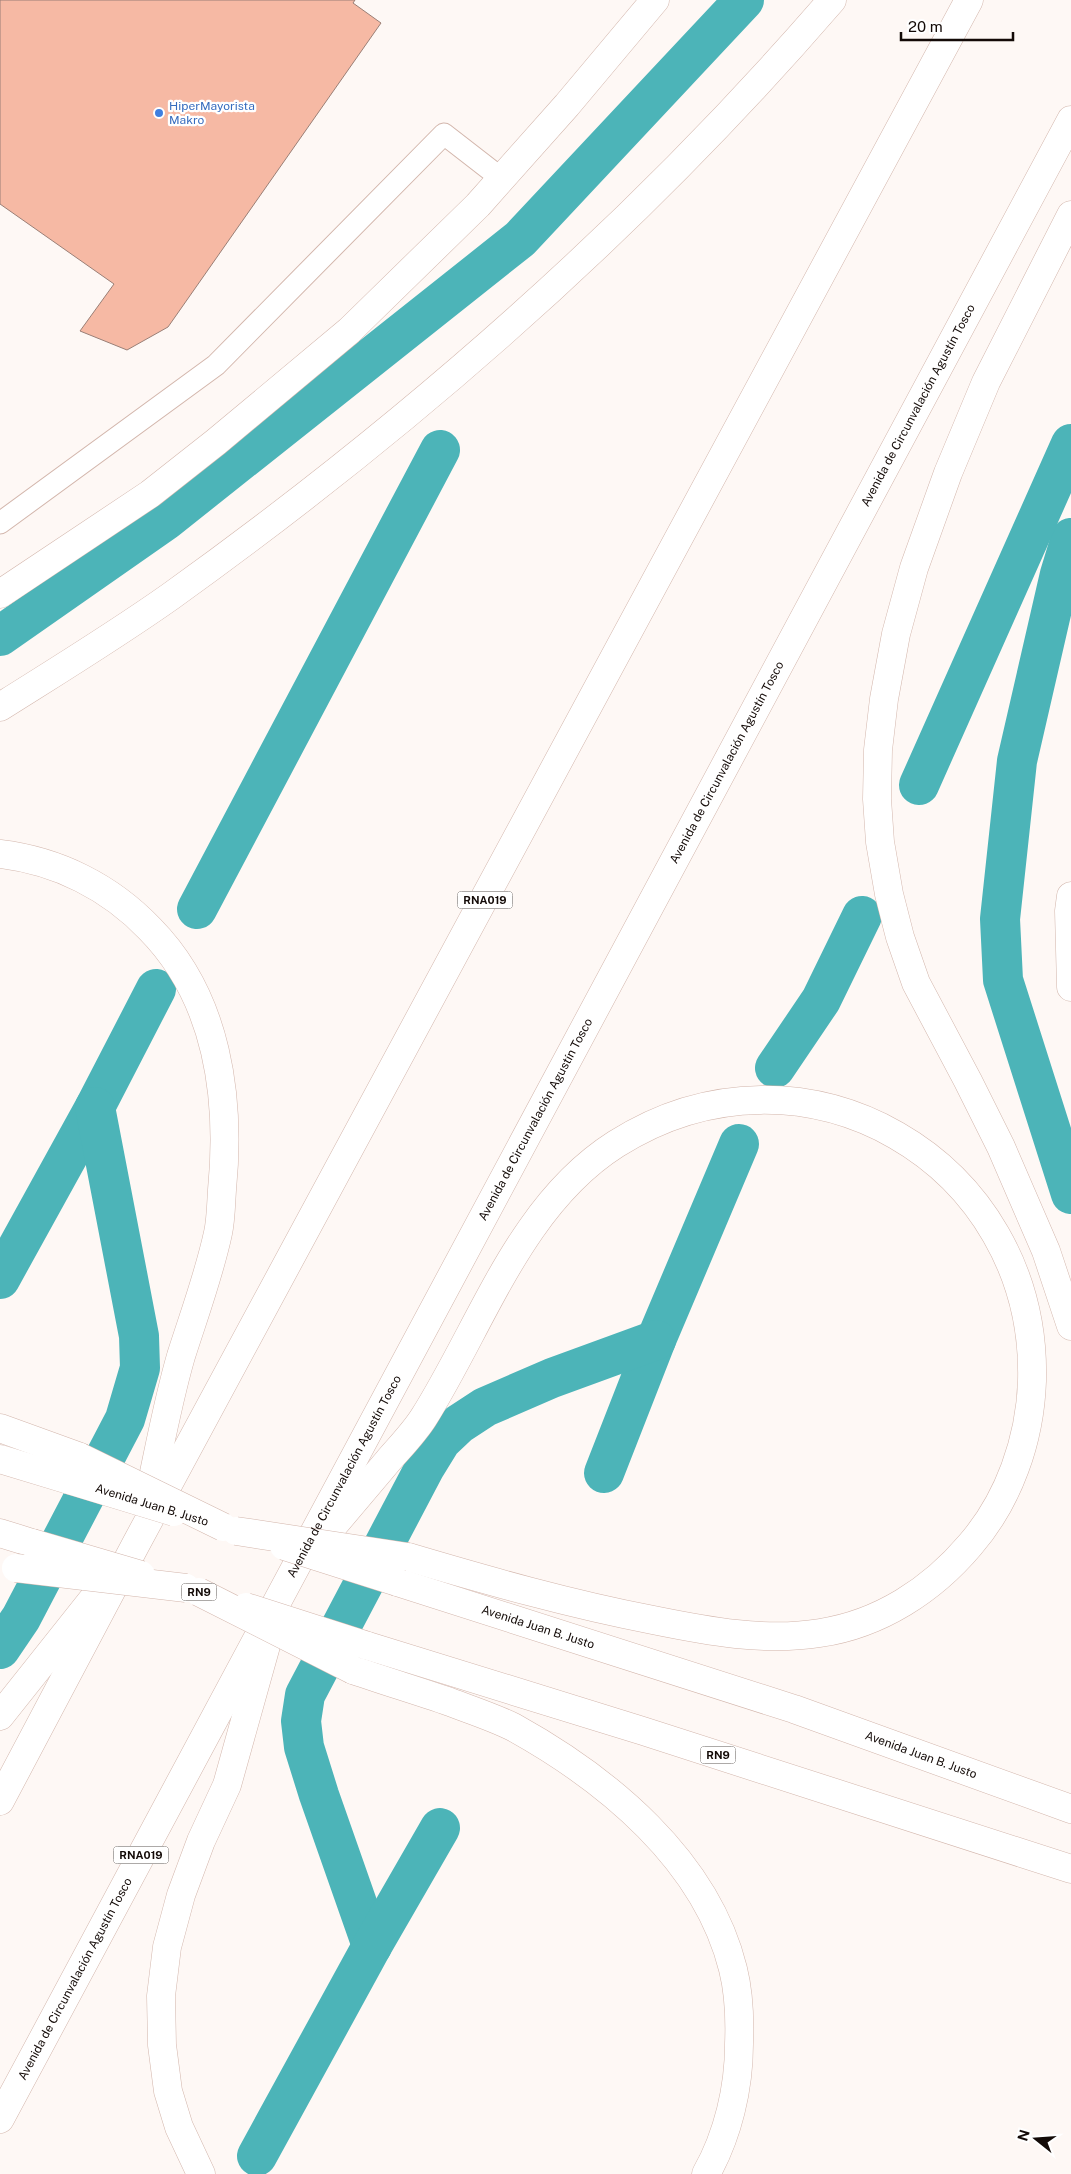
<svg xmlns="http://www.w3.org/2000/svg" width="1071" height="2174" font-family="'Public Sans',sans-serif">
  <rect width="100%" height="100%" fill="#fef8f5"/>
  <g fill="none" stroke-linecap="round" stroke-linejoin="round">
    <g stroke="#4cb4b8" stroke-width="40">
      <polyline points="1071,538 1060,574 1017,761 1000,919 1003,980 1071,1194"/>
      <polyline points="0,636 166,520 520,239 744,0"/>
      <polyline points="919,785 1071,444"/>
      <polyline points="197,909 440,450"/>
      <polyline points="775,1068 821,1000 862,916"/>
      <polyline points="0,1279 95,1107 156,989"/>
      <polyline points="604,1473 656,1340 739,1144"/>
      <polyline points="0,1649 21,1618 125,1419 140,1368 139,1336 95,1107"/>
      <polyline points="372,1946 319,1795 304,1747 301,1721 305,1695 425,1467 441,1441 459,1424 485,1407 552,1378 656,1340"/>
      <polyline points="257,2156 372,1946 440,1828"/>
    </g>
  </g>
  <polygon fill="#f6b9a4" stroke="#9a7f76" points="0,0 355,0 353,3 381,23 168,327 127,350 80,331 114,284 0,204"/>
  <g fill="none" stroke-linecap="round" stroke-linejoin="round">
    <defs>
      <polyline id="service" points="0,523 216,365 444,134 502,179"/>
      <g id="minor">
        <polyline points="0,594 150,494 216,442 349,331 478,205 567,105 655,0"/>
        <polyline points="1071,896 1069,911 1071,987"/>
      </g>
      <g id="primary">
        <polyline points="0,1459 69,1480"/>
        <polyline points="0,1533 32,1543"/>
        <path id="s1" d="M 397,1582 L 794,1709 L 1071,1809"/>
        <polyline points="365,1645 643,1731 1071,1869"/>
      </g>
      <g id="motorway">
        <polyline points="1071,215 986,382 948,473 914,568 896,634 884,699 878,750 877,799 880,842 889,894 900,937 916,983 968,1081 1001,1147 1046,1251 1071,1326"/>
        <path d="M 0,707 C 57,671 116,635 171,596 C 412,423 638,225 832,0"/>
        <path d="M 0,854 C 58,861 110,887 150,929 C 218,998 231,1098 222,1190 C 221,1204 221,1219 218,1233 C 209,1275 194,1315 181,1356 C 167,1404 158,1456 147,1505"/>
        <polyline points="0,1428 80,1457"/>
        <path d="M 322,1539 C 344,1513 366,1487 388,1461 C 400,1447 414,1433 424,1417 C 482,1325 520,1205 616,1144 C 803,1025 1038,1161 1032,1381 C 1030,1440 1009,1500 970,1545 C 932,1590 880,1624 820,1633 C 765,1642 707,1631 653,1620 C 570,1604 489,1581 408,1557"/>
        <path d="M 353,1670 C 385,1681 418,1691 450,1702 C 471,1710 493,1717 513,1727 C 607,1779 706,1860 733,1969 C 739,1993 740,2019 739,2044 C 739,2088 728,2135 706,2174"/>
        <polyline points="0,1716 93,1599"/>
        <polyline points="0,1801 136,1544 969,0"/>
        <path id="s2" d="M 0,2119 L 1071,120"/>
        <polyline points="201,2174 179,2127 168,2091 162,2045 161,1996 167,1947 181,1895 201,1841 227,1785 267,1642"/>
      </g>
    </defs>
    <use href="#service" stroke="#d3b6ac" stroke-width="23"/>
    <use href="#minor" stroke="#d3b6ac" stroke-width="29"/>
    <use href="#primary" stroke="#d3b6ac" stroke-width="29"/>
    <use href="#motorway" stroke="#d3b6ac" stroke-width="29"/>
    <use href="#service" stroke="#fff" stroke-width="21"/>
    <use href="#minor" stroke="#fff" stroke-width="28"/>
    <use href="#primary" stroke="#fff" stroke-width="28"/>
    <use href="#motorway" stroke="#fff" stroke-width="28"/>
    <defs>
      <g id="primary-bridge">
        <polyline points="69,1480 174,1512"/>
        <polyline points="32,1543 141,1575"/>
        <polyline points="284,1546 397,1582"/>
        <polyline points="246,1607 365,1645"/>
      </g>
      <g id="motorway-bridge">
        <polyline points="80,1457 223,1527"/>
        <polyline points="236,1531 408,1557"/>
        <polyline points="16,1568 186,1588"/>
        <polyline points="199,1592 353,1670"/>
      </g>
    </defs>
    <use href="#primary-bridge" stroke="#d3b6ac" stroke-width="29" stroke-linecap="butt"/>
    <use href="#motorway-bridge" stroke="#d3b6ac" stroke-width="29" stroke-linecap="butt"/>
    <use href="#primary-bridge" stroke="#fff" stroke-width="28"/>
    <use href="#motorway-bridge" stroke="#fff" stroke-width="28"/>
  </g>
  <circle fill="#3f7fe0" stroke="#fff" stroke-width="2" cx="159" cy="113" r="5"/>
  <g text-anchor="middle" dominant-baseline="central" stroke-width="4.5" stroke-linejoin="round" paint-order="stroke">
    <g fill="#fff" stroke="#5a5451" stroke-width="1">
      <rect x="457.5" y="891.5" width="55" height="17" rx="4"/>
      <rect x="181.5" y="1583.5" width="35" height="17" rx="4"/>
      <rect x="700.5" y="1746.5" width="35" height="17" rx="4"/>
      <rect x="113.5" y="1846.5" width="55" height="17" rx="4"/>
    </g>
    <g font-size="11" font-weight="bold" fill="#130a07">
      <text x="485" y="900">RNA019</text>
      <text x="199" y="1592">RN9</text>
      <text x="718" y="1755">RN9</text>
      <text x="141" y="1855">RNA019</text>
    </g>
    <g font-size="12" fill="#366cbe" stroke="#fff" text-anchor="start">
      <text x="169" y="106">HiperMayorista<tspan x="169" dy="14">Makro</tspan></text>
    </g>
    <g font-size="12" fill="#130a07" stroke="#fff">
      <text stroke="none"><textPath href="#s2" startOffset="1944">Avenida de Circunvalación Agustín Tosco</textPath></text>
      <text stroke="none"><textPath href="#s2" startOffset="1539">Avenida de Circunvalación Agustín Tosco</textPath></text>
      <text stroke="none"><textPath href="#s2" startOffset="1134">Avenida de Circunvalación Agustín Tosco</textPath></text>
      <text stroke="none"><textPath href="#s2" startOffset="729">Avenida de Circunvalación Agustín Tosco</textPath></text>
      <text transform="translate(152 1505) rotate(17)">Avenida Juan B. Justo</text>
      <text stroke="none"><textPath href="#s1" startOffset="148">Avenida Juan B. Justo</textPath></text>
      <text stroke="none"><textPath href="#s1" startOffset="552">Avenida Juan B. Justo</textPath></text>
      <text stroke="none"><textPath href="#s2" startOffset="159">Avenida de Circunvalación Agustín Tosco</textPath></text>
    </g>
  </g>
  <g transform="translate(1036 2139) rotate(287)" stroke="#ffffff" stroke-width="4" paint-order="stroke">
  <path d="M0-4L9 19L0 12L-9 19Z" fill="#130a07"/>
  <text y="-8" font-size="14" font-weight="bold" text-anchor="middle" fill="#130a07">N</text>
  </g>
  <path d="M901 32v8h112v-8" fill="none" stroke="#130a07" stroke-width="2.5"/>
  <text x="908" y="32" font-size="15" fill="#130a07" stroke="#ffffff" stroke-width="4" paint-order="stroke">20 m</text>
</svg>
